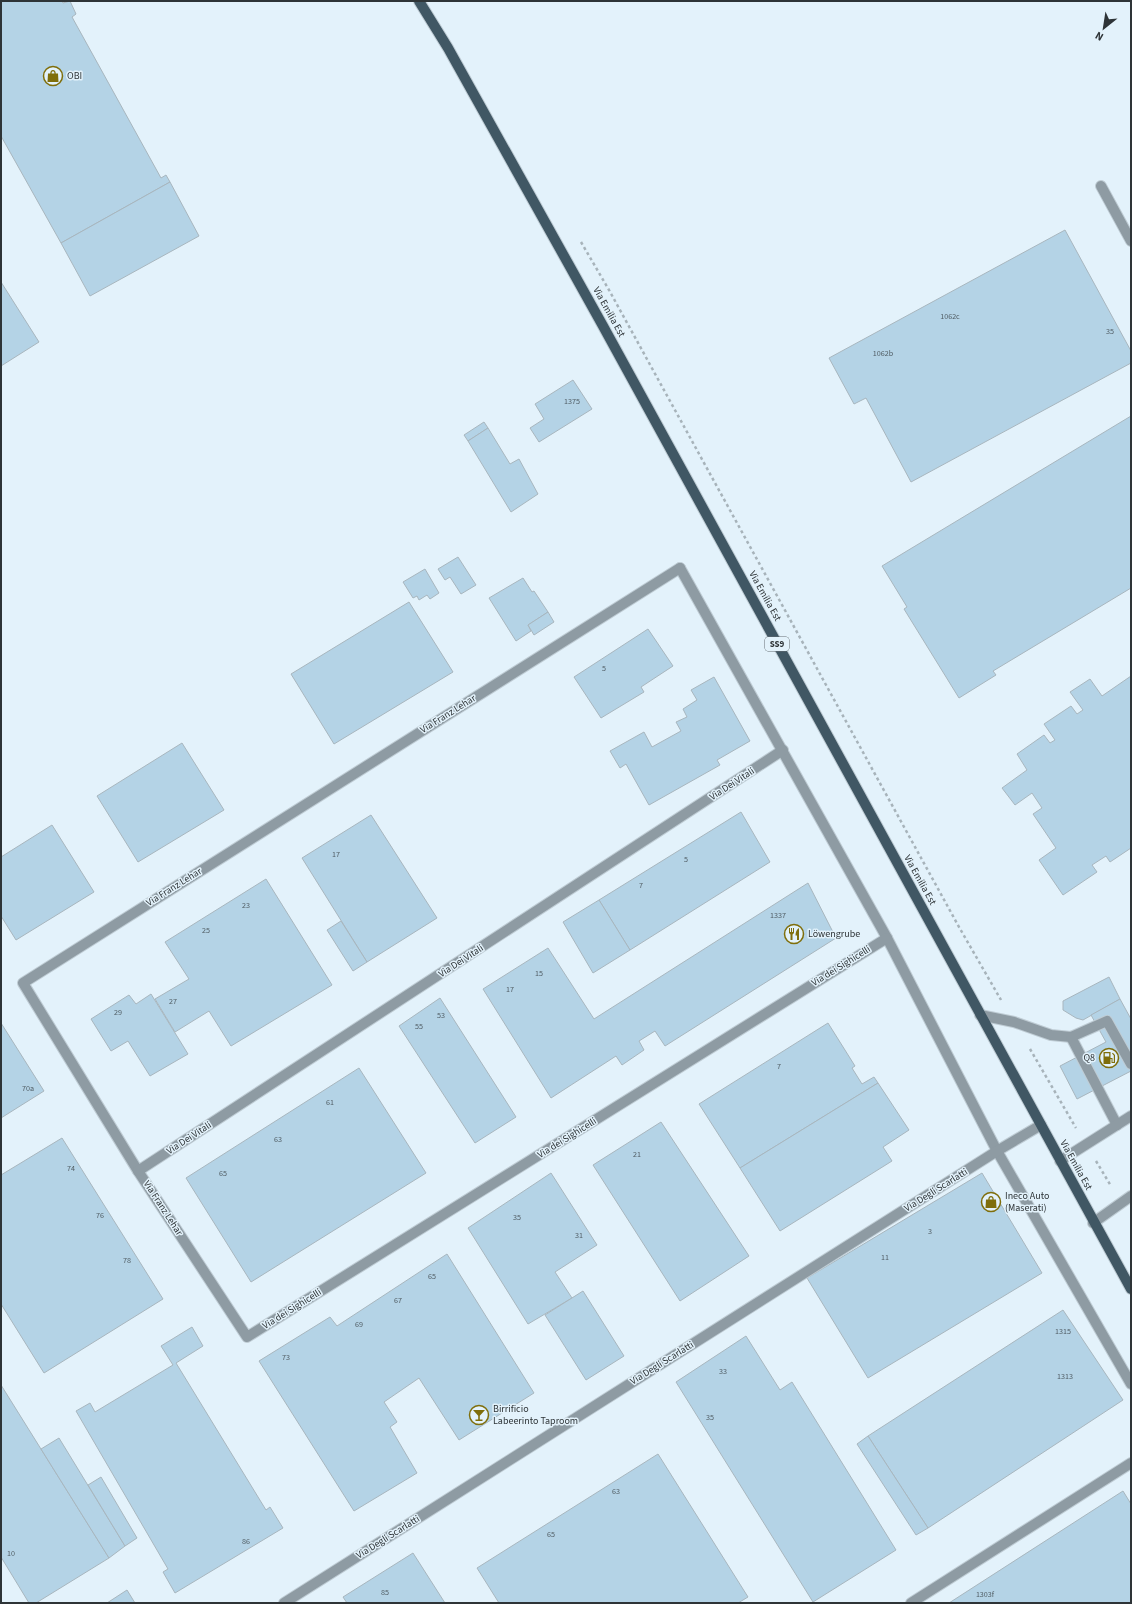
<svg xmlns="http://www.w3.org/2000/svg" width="1132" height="1604" font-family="'Source Sans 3',sans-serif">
  <rect width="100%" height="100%" fill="#e3f2fb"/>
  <g fill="#b4d3e6" stroke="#a8b6be">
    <polygon points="1,1 62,1 63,3 70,1 76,14 72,17 161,178 166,175 170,182 61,243 1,136"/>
    <polygon points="170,182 199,236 90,296 61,243"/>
    <polygon points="1065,230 1131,351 1131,363 911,482 866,398 854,404 829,358"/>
    <polygon points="1,282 39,342 1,366"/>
    <polygon points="573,380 592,409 539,442 530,428 544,419 535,404"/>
    <polygon points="1131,416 1131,588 993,671 996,675 959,698 904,609 907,607 882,566"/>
    <polygon points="484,422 488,428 468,441 464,435"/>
    <polygon points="488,428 510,464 519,459 538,494 511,512 468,441"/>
    <polygon points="458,557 476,585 461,594 450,577 445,580 438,569"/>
    <polygon points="425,569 439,593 430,599 427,595 419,600 417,596 413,598 403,582"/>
    <polygon points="523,578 532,592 534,591 548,612 528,625 531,631 516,641 489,598"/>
    <polygon points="409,602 453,672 334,744 291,674"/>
    <polygon points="548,612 554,622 534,635 528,625"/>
    <polygon points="648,629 673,666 641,687 644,692 601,718 574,677"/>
    <polygon points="1131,676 1131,848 1110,862 1106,856 1092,865 1097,872 1063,895 1039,860 1056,848 1033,814 1042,808 1032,793 1015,805 1002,788 1027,770 1017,754 1044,735 1050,743 1055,740 1044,724 1071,706 1077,714 1083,710 1070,692 1090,679 1102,696"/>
    <polygon points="714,677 750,741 717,760 720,765 649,805 626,764 620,768 610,751 644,732 652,747 681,731 676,722 687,717 683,709 697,700 691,690"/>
    <polygon points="182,743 224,810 138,862 97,796"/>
    <polygon points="741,812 770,862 630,950 599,900"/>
    <polygon points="371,815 437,918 367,962 302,858"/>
    <polygon points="52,825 94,892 16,940 1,916 1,857"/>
    <polygon points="266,879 332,985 231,1046 209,1011 175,1032 155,999 189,979 165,942"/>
    <polygon points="808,883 836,938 665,1046 655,1031 639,1041 644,1050 622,1065 616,1056 551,1098 483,989 548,948 594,1019"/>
    <polygon points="599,900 630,950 593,973 563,922"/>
    <polygon points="341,921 367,962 353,971 327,930"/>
    <polygon points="1109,977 1120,999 1083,1020 1076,1018 1063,1010 1063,1001"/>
    <polygon points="151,994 188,1054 150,1076 128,1041 111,1051 91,1019 129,995 136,1004"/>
    <polygon points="440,998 516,1117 475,1143 399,1026"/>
    <polygon points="1120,999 1131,1019 1131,1071 1077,1099 1060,1066 1106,1042 1091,1015"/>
    <polygon points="1,1023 44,1091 1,1118"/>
    <polygon points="828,1023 855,1066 852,1068 862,1084 874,1077 878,1083 740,1168 699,1104"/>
    <polygon points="359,1068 426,1173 251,1282 186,1178"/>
    <polygon points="878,1083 909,1130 883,1147 892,1161 780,1231 740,1168"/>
    <polygon points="661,1122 749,1256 680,1301 593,1165"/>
    <polygon points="62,1138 163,1299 44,1373 1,1304 1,1175"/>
    <polygon points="551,1173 597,1245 555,1272 572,1298 528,1324 468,1228"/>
    <polygon points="982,1173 1042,1273 868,1378 807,1278"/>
    <polygon points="447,1254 534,1393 459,1440 419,1378 384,1402 397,1422 390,1427 417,1473 354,1511 259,1361 330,1317 337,1326"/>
    <polygon points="583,1291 624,1356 586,1380 545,1315"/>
    <polygon points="1063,1310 1123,1400 928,1528 868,1436"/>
    <polygon points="192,1327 203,1346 176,1363 266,1510 270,1507 283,1528 175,1593 163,1572 168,1569 76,1411 90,1403 95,1412 173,1365 161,1346"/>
    <polygon points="746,1336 780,1390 792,1382 896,1550 813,1602 676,1382"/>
    <polygon points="1,1385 109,1558 36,1603 29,1603 1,1557"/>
    <polygon points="868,1436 928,1528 916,1535 857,1444"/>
    <polygon points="59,1438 125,1546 109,1558 41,1449"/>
    <polygon points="658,1454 748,1597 738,1603 499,1603 477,1568"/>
    <polygon points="101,1477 137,1538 125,1546 88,1485"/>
    <polygon points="1123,1491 1131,1504 1131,1603 949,1603"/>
    <polygon points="413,1553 445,1603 347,1603 343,1597"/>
    <polygon points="127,1590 135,1603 107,1603"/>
  </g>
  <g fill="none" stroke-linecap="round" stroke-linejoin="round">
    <defs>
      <g id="service">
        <polyline points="680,568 887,938 997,1151 1131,1384"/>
        <polyline points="980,1015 1014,1022 1051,1035 1071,1037 1107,1021 1131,1064"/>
        <polyline points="1071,1037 1117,1125"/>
        <polyline points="1060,1161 1131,1116"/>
        <polyline points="911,1603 1131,1463"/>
      </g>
      <g id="minor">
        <polyline points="1101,186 1131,241"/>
        <polyline points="680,568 23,983 138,1171 247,1337 887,938"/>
        <polyline points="138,1171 783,750"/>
        <polyline points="1093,1223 1131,1196"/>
        <polyline points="284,1603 997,1151 1041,1125"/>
      </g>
      <polyline id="primary" points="419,1 448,48 603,326 1131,1289"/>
    </defs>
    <use href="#service" stroke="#bfccd4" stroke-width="12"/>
    <use href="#minor" stroke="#bfccd4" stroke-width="12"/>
    <use href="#primary" stroke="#bfccd4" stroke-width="12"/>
    <g stroke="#a7b3ba" stroke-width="2.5" stroke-dasharray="3 3" stroke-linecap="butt">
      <polyline points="581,242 609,290 959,927 1001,1000"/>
      <polyline points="1030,1049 1076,1128"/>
      <polyline points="1096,1161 1111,1186"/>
    </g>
    <use href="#service" stroke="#8e9ba3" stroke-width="10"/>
    <use href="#minor" stroke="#8e9ba3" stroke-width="10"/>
    <use href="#primary" stroke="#405764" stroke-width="10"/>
  </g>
  <defs>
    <symbol id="shop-ring" viewBox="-11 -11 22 22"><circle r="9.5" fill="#e3f2fb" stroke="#7f6e0b" stroke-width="1.5"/><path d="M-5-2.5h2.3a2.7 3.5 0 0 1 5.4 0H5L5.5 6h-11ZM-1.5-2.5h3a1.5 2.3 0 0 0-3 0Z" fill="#7f6e0b"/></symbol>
    <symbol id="restaurant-ring" viewBox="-11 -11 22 22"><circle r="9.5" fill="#e3f2fb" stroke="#7f6e0b" stroke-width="1.5"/><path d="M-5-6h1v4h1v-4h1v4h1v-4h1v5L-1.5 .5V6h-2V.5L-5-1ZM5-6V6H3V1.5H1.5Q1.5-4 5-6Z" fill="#7f6e0b"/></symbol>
    <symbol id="fuel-ring" viewBox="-11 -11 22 22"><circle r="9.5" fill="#e3f2fb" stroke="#7f6e0b" stroke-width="1.5"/><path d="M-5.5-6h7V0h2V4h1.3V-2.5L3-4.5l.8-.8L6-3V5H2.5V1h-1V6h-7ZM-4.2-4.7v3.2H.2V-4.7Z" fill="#7f6e0b"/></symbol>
    <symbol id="bar-ring" viewBox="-11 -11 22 22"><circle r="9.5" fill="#e3f2fb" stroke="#7f6e0b" stroke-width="1.5"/><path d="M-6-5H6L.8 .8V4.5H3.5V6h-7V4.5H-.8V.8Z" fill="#7f6e0b"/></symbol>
  </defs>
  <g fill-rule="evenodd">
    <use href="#shop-ring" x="42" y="65" width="22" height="22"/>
    <use href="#restaurant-ring" x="783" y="923" width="22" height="22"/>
    <use href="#fuel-ring" x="1098" y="1047" width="22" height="22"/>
    <use href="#shop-ring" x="980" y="1191" width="22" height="22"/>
    <use href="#bar-ring" x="468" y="1404" width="22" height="22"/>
  </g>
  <g text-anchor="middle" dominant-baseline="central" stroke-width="3" stroke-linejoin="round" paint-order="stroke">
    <g font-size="8" fill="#505c63">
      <text x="950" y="316">1062c</text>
      <text x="1110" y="331">35</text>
      <text x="883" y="353">1062b</text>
      <text x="572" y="401">1375</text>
      <text x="604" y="668">5</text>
      <text x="336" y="854">17</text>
      <text x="686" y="859">5</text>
      <text x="641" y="885">7</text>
      <text x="246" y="905">23</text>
      <text x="778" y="915">1337</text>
      <text x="206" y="930">25</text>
      <text x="539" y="973">15</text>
      <text x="510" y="989">17</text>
      <text x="173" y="1001">27</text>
      <text x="118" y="1012">29</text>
      <text x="441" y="1015">53</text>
      <text x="419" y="1026">55</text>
      <text x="779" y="1066">7</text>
      <text x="28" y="1088">70a</text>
      <text x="330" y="1102">61</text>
      <text x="278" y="1139">63</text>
      <text x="637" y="1154">21</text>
      <text x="71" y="1168">74</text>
      <text x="223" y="1173">65</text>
      <text x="100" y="1215">76</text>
      <text x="517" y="1217">35</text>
      <text x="930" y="1231">3</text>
      <text x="579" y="1235">31</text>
      <text x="885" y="1257">11</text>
      <text x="127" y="1260">78</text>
      <text x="432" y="1276">65</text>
      <text x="398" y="1300">67</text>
      <text x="359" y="1324">69</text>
      <text x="1063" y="1331">1315</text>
      <text x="286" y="1357">73</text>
      <text x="723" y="1371">33</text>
      <text x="1065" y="1376">1313</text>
      <text x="710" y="1417">35</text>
      <text x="616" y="1491">63</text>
      <text x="551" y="1534">65</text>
      <text x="246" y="1541">86</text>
      <text x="11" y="1553">10</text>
      <text x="385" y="1592">85</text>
      <text x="985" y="1594">1303f</text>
    </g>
    <rect fill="#e3f2fb" stroke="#646d72" stroke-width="1" x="765" y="637" width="24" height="14" rx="3"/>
    <g font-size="9" font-weight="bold" fill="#2e3437">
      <text x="777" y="644">SS9</text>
    </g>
    <g font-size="10" fill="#2e3437" stroke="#e3f2fb" text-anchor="start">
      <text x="67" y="76">OBI</text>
      <text x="808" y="934">Löwengrube</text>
      <text x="1095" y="1058" text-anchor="end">Q8</text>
      <text x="1005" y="1196">Ineco Auto<tspan x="1005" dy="12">(Maserati)</tspan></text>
      <text x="493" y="1409">Birrificio<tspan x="493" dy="12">Labeerinto Taproom</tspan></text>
    </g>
    <g font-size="10" fill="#2e3437" stroke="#e3f2fb">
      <text transform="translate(609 312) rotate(61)">Via Emilia Est</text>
      <text transform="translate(765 596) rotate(61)">Via Emilia Est</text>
      <text transform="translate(448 714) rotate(-32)">Via Franz Lehar</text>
      <text transform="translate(732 784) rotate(-33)">Via Dei Vitali</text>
      <text transform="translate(920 880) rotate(61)">Via Emilia Est</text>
      <text transform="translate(174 887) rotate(-32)">Via Franz Lehar</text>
      <text transform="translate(461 961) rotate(-33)">Via Dei Vitali</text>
      <text transform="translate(841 966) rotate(-32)">Via dei Sighicelli</text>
      <text transform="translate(189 1138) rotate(-33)">Via Dei Vitali</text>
      <text transform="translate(567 1138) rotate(-32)">Via dei Sighicelli</text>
      <text transform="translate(1076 1165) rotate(61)">Via Emilia Est</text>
      <text transform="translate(936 1190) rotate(-32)">Via Degli Scarlatti</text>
      <text transform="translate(163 1208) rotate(57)">Via Franz Lehar</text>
      <text transform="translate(292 1309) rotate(-32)">Via dei Sighicelli</text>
      <text transform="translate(662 1363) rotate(-32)">Via Degli Scarlatti</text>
      <text transform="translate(388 1537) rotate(-32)">Via Degli Scarlatti</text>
    </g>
  </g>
  <rect width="1132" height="1604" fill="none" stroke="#2e3437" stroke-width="4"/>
  <g transform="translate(1104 28) rotate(210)" stroke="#e3f2fb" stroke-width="3" paint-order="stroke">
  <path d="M0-3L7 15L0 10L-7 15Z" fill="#2e3437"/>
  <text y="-6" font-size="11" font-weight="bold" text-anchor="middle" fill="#2e3437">N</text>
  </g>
</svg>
